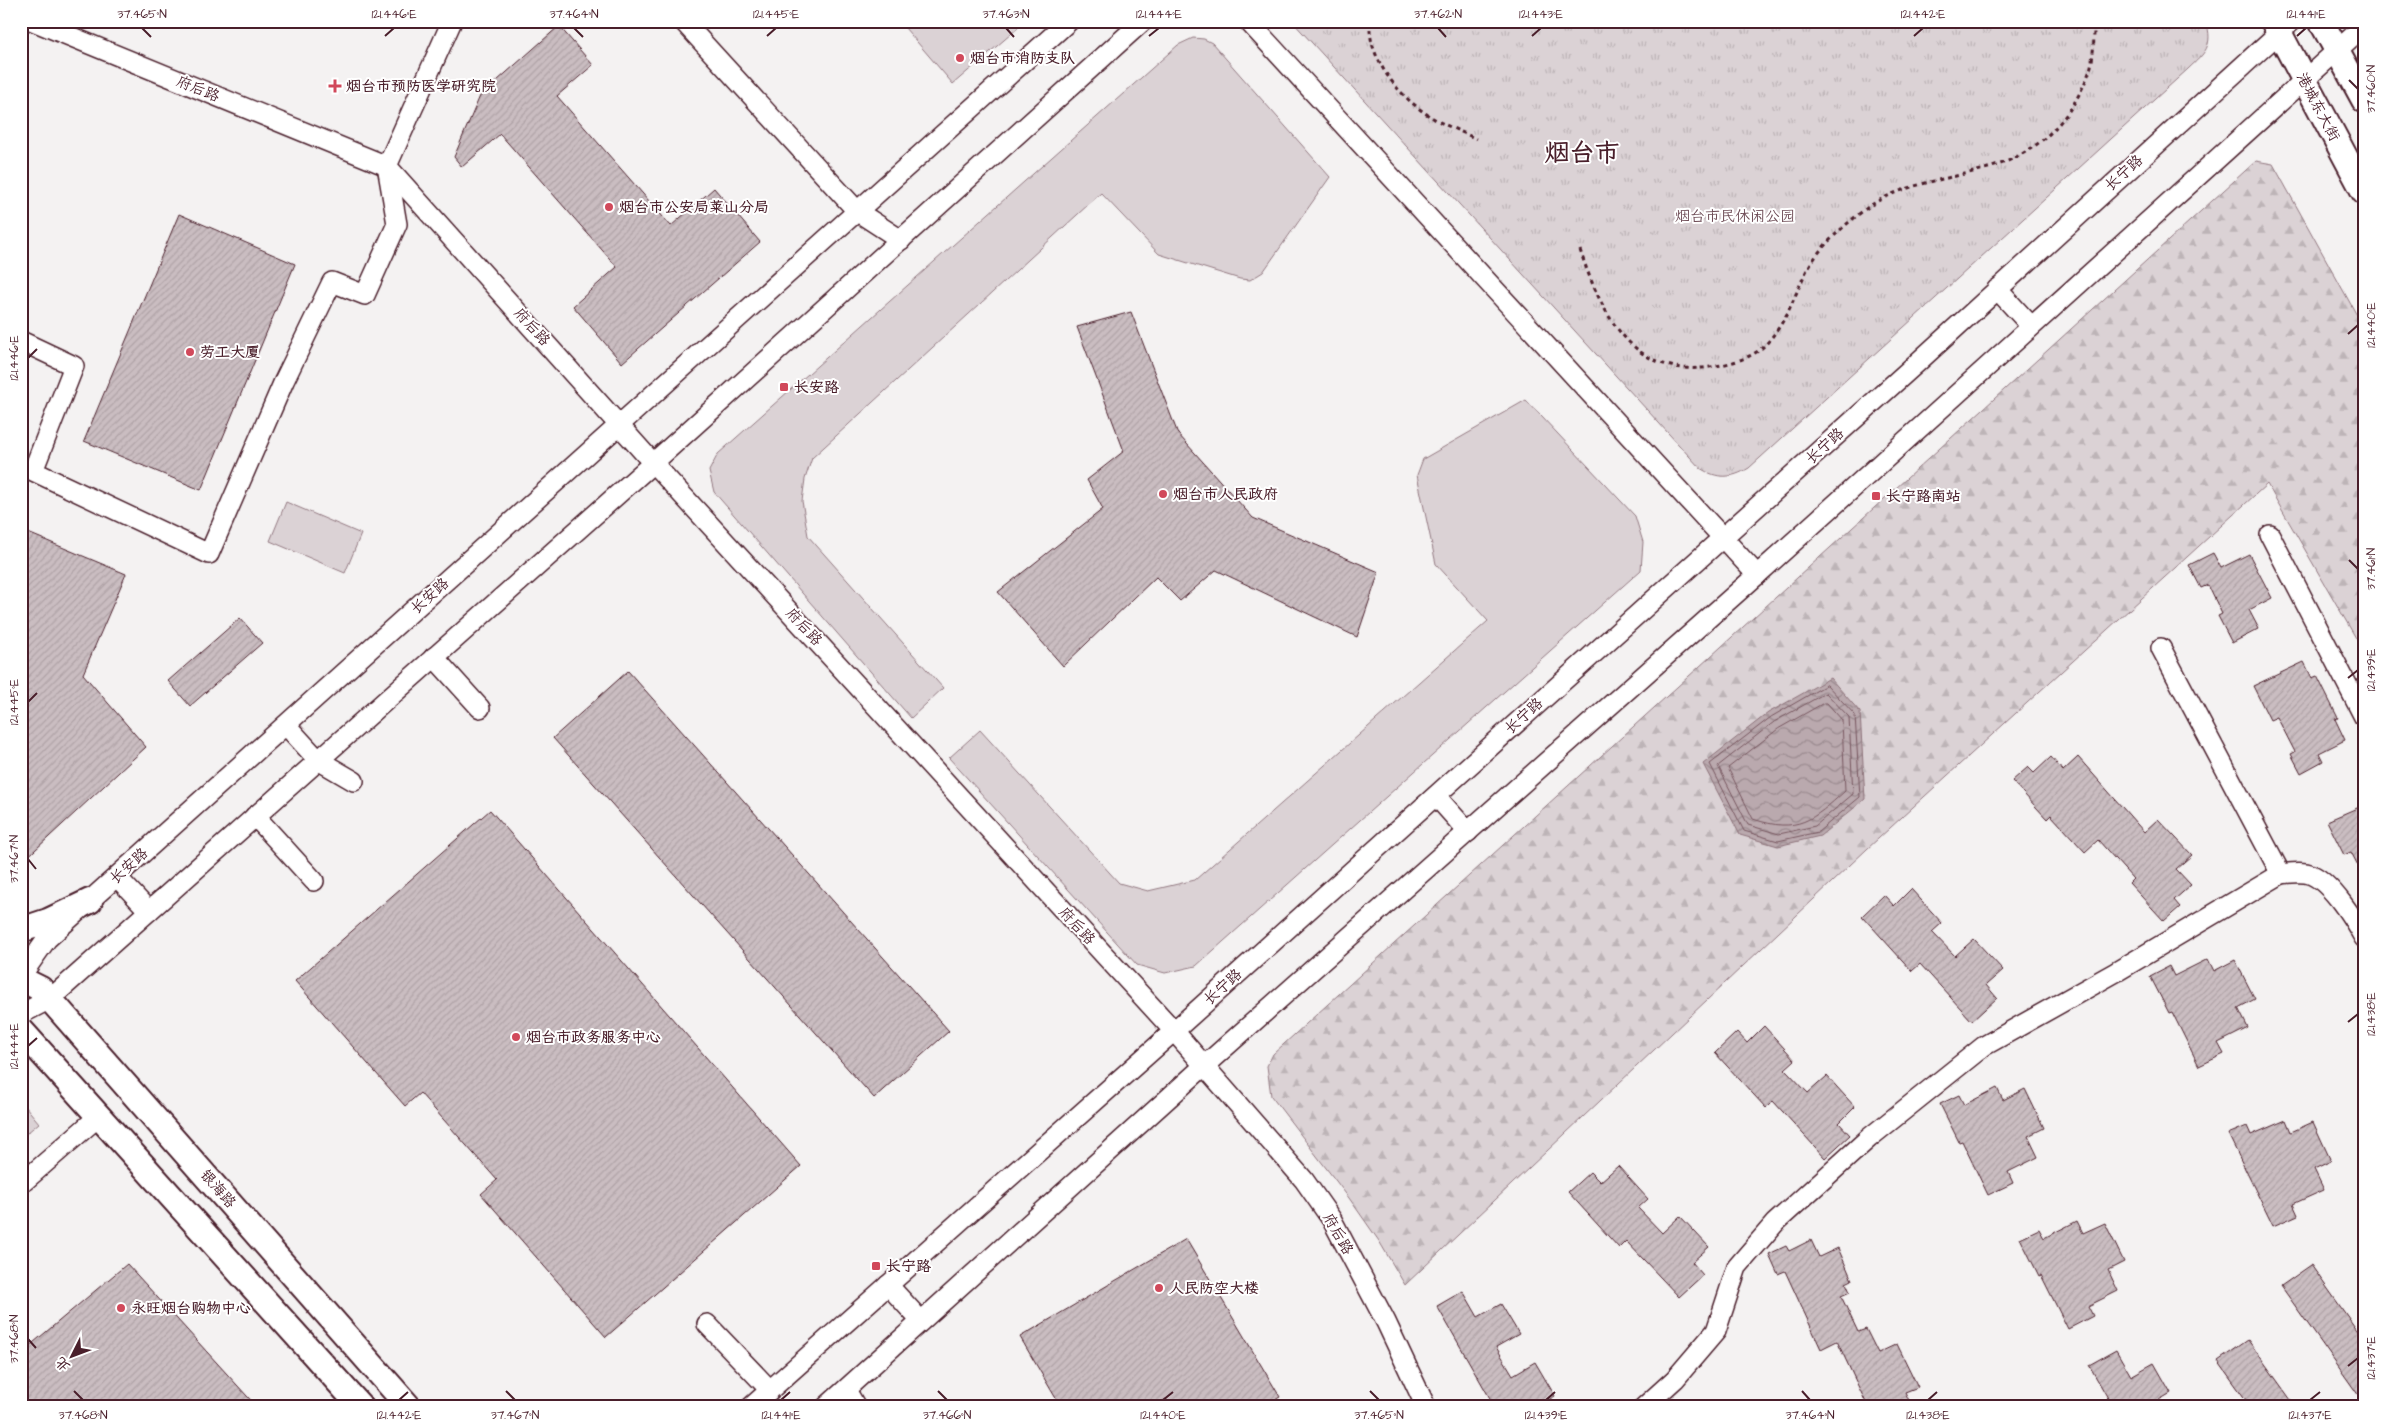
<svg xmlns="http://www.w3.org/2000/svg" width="2385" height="1428" font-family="'Architects Daughter','LXGW WenKai TC',sans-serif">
  <defs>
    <pattern id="forest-firs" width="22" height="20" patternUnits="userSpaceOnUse" patternTransform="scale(1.25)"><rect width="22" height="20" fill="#dbd2d5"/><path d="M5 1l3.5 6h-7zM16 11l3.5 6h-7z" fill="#bdb4b7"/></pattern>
    <pattern id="park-tufts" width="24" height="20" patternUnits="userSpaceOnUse" patternTransform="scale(1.25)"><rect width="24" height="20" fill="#dbd2d5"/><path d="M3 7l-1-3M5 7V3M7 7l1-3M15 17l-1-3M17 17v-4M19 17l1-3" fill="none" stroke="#bdb4b7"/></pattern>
    <pattern id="water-waves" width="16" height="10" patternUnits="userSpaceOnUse" patternTransform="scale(1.25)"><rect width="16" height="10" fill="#baa9ae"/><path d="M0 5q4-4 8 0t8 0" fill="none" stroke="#99898e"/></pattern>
    <pattern id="building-hatch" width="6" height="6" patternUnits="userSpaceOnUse" patternTransform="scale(1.25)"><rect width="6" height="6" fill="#cabdc1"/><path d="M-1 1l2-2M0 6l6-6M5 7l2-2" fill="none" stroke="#afa2a6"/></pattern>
  </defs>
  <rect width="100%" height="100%" fill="#f4f2f2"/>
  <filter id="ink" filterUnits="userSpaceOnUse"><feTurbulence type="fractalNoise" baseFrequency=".02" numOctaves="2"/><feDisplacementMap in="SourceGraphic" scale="10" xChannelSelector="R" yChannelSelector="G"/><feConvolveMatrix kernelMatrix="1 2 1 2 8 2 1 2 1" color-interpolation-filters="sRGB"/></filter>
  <g filter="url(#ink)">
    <g fill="#dbd2d5" stroke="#927880">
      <polygon points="899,21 1026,21 953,84"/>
      <polygon points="1193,38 1204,39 1212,43 1330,177 1263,272 1250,280 1240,279 1159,254 1101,193 812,458 805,479 802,501 808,536 943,688 911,718 714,492 709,471 718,454 1178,45"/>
      <polygon points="1526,400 1635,516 1643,542 1641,570 1196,966 1165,973 1137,965 949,758 980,730 1119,883 1148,891 1195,880 1488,621 1436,564 1417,475 1423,459"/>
      <polygon points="286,502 361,534 345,573 270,541"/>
    </g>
    <polygon fill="url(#forest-firs)" stroke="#927880" points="2256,161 2273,164 2364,328 2364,652 2267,484 1867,849 1405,1285 1379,1241 1349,1198 1271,1096 1267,1066 1273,1054"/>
    <g fill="url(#park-tufts)" stroke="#927880">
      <path d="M 1292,21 L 2206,21 C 2214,46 2205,53 2188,69 L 1749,468 C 1731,479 1717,479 1700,468 Z"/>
      <polygon points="21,1101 39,1123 21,1138"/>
    </g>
    <polygon fill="url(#water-waves)" stroke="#8d727a" points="1830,678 1860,712 1865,799 1820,836 1778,846 1740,835 1703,764 1768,713"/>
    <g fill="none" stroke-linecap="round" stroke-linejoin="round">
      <g stroke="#77565f" stroke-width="1">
        <polygon points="1827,685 1855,715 1860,797 1818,832 1778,841 1744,831 1710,764 1771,717"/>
        <polygon points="1826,693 1849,717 1853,794 1815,826 1779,834 1748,825 1718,766 1774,722"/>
        <path d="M 1824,703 L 1827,703 L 1842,720 L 1845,791 C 1813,820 1798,834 1753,819 L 1728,768 L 1778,729 Z"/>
      </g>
    </g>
    <g fill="url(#building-hatch)" stroke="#4a1f2b">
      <polygon points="559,26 593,65 557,96 671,226 714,188 760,242 622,363 573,306 617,267 500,134 462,167 454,157 480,96"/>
      <polygon points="179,214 295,264 201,490 84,441"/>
      <polygon points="1131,312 1178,434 1253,518 1379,572 1357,637 1216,570 1180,601 1156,577 1063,666 998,592 1103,509 1087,480 1124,451 1077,327"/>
      <polygon points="21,530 126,574 83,674 146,747 21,863"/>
      <polygon points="2213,553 2221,568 2249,554 2272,598 2249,610 2259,629 2232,643 2218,616 2222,614 2208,585 2201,588 2189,565"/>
      <polygon points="240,618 262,643 190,706 168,681"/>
      <polygon points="2304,662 2312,678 2317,676 2338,718 2335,719 2345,740 2319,753 2323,761 2301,773 2291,754 2295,752 2277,717 2270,720 2253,686"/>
      <polygon points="628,671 949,1031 874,1098 553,738"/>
      <polygon points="2051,757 2063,771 2078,757 2144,832 2158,819 2192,855 2176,869 2191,885 2174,900 2180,907 2164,921 2129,883 2133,879 2098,840 2085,852 2051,815 2047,819 2012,781 2028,767 2034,773"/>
      <polygon points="2364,805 2364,877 2351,852 2344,855 2327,821"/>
      <polygon points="490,810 801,1166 606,1337 481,1194 497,1180 420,1093 405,1106 295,981"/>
      <polygon points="1911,889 1942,923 1932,932 1955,956 1974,939 2003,970 1986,985 1997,998 1972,1021 1920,964 1912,971 1862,916 1884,895 1894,906"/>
      <polygon points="2208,959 2214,971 2235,960 2255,999 2238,1008 2248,1028 2218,1043 2224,1054 2199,1066 2172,1012 2169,1013 2150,976 2169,966 2174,976"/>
      <polygon points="1764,1026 1795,1060 1785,1069 1808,1093 1827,1076 1855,1107 1839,1123 1850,1135 1825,1158 1773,1101 1766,1108 1715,1053 1737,1032 1747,1043"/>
      <polygon points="1997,1088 2003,1100 2025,1089 2044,1128 2028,1136 2038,1157 2008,1172 2013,1183 1988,1195 1962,1141 1959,1142 1940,1104 1959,1095 1964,1105"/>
      <polygon points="2286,1120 2291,1132 2313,1122 2331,1161 2314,1169 2324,1190 2293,1204 2298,1215 2273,1226 2228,1134 2247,1126 2251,1135"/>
      <polygon points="1618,1166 1648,1199 1638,1208 1662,1233 1680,1216 1709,1247 1692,1262 1703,1275 1679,1297 1626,1241 1619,1248 1568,1192 1590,1172 1600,1182"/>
      <polygon points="2077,1221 2083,1233 2105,1223 2124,1262 2108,1270 2118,1291 2088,1306 2093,1316 2068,1329 2041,1275 2039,1276 2020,1238 2039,1229 2044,1238"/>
      <polygon points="1186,1239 1280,1397 1263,1407 1171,1407 1166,1399 1154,1407 1061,1407 1020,1337"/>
      <polygon points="1811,1240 1819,1257 1838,1248 1852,1280 1846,1283 1850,1292 1841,1296 1858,1332 1866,1329 1878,1353 1897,1344 1918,1387 1905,1392 1912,1407 1868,1407 1837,1341 1821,1349 1785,1271 1778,1274 1769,1254 1786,1246 1789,1251"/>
      <polygon points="127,1264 257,1407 21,1407 21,1353"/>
      <polygon points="2311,1265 2364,1340 2364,1403 2281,1286"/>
      <polygon points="1463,1291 1478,1317 1501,1304 1519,1334 1496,1347 1513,1375 1535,1362 1555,1396 1536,1407 1495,1407 1437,1306"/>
      <polygon points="2248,1340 2296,1407 2251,1407 2218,1361"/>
      <polygon points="2116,1350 2131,1376 2154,1363 2171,1393 2147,1407 2113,1407 2089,1365"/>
    </g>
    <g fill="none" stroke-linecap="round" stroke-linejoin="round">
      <defs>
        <g id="minor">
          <polyline points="33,21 387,166 653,463 1174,1031 1304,1180 1332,1220 1386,1322 1426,1407"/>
          <polyline points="683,21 858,212 901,240"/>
          <polyline points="1248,21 1757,575"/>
          <polyline points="1997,289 2031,326"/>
          <polyline points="21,341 74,366 33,471 209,554 284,381 332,282 365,295 397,224 387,166 452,21"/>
          <polyline points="2270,535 2364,717"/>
          <path d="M 2161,648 L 2281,874 C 2291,873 2303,871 2312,875 C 2332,884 2354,919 2364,938"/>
          <polyline points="434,657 480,708"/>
          <polyline points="286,725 318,760 354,781"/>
          <polyline points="1436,796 1468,832"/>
          <polyline points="255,816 314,881"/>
          <polyline points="117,877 149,911"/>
          <polyline points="21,976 47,939 1069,21"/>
          <polyline points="21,1014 50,999 653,463 1143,21"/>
          <polyline points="21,1184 99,1116"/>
          <polyline points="888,1285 921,1321"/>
          <polyline points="707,1324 770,1390"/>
          <polyline points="846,1390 856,1407"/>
          <polyline points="751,1407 1174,1031 1918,362 2292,21"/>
          <polyline points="826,1407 1204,1066 1757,575 2364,26"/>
          <polyline points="1644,1407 1675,1379 1716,1331 1737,1267 1775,1223 1869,1138 1984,1046 2116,972 2281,874"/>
        </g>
        <g id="major">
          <polyline points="2273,21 2364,192"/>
          <polyline points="2321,21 2364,100"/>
          <polyline points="21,930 48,921 90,901"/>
          <polyline points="21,979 41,989 409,1407"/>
          <polyline points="21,1030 361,1407"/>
        </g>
      </defs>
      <use href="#minor" stroke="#4a1f2b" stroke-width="22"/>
      <use href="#major" stroke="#4a1f2b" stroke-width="28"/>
      <g stroke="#4a1f2b" stroke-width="3" stroke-dasharray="4 4" stroke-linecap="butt">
        <path d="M 1370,21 C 1367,58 1399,96 1428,115 C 1443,125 1461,131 1476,139"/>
        <path d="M 1580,250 C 1602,316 1635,382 1716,366 C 1733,363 1755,357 1767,343 C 1788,319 1792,301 1805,274 C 1816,250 1845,224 1867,208 C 1902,183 1947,180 1988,168 C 2038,154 2072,119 2090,70 C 2094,56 2094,36 2094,21"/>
      </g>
      <use href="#minor" stroke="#fff" stroke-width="19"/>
      <use href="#major" stroke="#fff" stroke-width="24"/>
    </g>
  </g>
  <path fill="none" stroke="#4a1f2b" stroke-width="2" d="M 142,28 L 151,37M 574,28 L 583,37M 1006,28 L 1014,37M 1438,28 L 1446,37M 385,36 L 394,28M 767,36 L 776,28M 1149,36 L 1159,28M 1532,36 L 1541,28M 1914,36 L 1923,28M 2297,36 L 2306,28M 2349,80 L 2358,89M 2348,334 L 2358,325M 28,358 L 37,349M 2349,560 L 2358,569M 2348,678 L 2358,670M 28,702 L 37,693M 28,859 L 36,869M 2348,1022 L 2358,1014M 28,1046 L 37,1038M 28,1339 L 36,1348M 2348,1366 L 2358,1358M 74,1391 L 83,1400M 506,1391 L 515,1400M 938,1391 L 947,1400M 1370,1391 L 1379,1400M 1802,1391 L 1810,1400M 399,1400 L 408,1392M 781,1400 L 790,1392M 1163,1400 L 1173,1392M 1546,1400 L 1555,1392M 1928,1400 L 1937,1392M 2310,1400 L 2320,1392"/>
  <g fill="#d1495b" stroke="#fff" stroke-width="2">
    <circle cx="960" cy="58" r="5"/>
    <path d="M332.5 78.5h5v5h5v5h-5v5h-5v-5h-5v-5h5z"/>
    <circle cx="609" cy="207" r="5"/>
    <circle cx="190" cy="352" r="5"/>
    <rect x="779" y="382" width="10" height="10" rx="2.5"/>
    <circle cx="1163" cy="494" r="5"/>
    <rect x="1871" y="491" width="10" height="10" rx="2.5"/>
    <circle cx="516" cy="1037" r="5"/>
    <rect x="871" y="1261" width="10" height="10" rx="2.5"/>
    <circle cx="1159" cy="1288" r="5"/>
    <circle cx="121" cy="1308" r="5"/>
  </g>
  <g text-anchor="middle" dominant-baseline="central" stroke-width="4" stroke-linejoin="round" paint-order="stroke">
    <g font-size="15" font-weight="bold" fill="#4a1f2b" stroke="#fff" text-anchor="start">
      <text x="970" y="58">烟台市消防支队</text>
      <text x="346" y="86">烟台市预防医学研究院</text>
      <text x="619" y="207">烟台市公安局莱山分局</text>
      <text x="200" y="352">劳工大厦</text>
      <text x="794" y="387">长安路</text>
      <text x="1173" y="494">烟台市人民政府</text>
      <text x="1886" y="496">长宁路南站</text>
      <text x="526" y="1037">烟台市政务服务中心</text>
      <text x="886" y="1266">长宁路</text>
      <text x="1169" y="1288">人民防空大楼</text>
      <text x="131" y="1308">永旺烟台购物中心</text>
    </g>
    <g font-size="15" fill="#4a1f2b" stroke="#fff">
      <text transform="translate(198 89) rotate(22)">府后路</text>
      <text transform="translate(2318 107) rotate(62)">港城东大街</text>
      <text transform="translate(2124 173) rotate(-42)">长宁路</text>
      <text transform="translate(532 327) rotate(48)">府后路</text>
      <text transform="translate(1825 446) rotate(-42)">长宁路</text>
      <text transform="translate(430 596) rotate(-42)">长安路</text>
      <text transform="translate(804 627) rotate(47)">府后路</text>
      <text transform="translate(1524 716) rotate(-42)">长宁路</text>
      <text transform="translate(129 866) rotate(-42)">长安路</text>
      <text transform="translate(1077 926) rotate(47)">府后路</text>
      <text transform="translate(1223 987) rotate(-42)">长宁路</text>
      <text transform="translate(218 1189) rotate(49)">银海路</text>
      <text transform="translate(1338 1234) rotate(60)">府后路</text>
    </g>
    <g font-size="15" fill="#6e4c56" stroke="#fff">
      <text x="1735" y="216">烟台市民休闲公园</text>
    </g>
    <g font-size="25" font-weight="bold" fill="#4a1f2b" stroke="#fff">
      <text x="1582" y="153">烟台市</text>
    </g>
  </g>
  <rect width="2385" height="1428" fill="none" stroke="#fff" stroke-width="55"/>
  <g transform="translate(72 1356) rotate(228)" stroke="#ffffff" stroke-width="4" paint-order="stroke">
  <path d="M0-4L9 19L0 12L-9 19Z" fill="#4a1f2b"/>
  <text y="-8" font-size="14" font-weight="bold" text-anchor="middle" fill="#4a1f2b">北</text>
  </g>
  <rect x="28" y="28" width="2330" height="1372" fill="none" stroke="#4a1f2b" stroke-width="2"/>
  <g font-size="12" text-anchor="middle" fill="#4a1f2b">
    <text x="142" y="18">37.465°N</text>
    <text x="394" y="18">121.446°E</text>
    <text x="574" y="18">37.464°N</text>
    <text x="776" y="18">121.445°E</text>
    <text x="1006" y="18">37.463°N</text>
    <text x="1159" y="18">121.444°E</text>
    <text x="1438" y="18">37.462°N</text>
    <text x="1541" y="18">121.443°E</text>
    <text x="1923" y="18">121.442°E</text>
    <text x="2306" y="18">121.441°E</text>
    <text transform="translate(2371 89) rotate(-90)" y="4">37.460°N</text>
    <text transform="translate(2371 325) rotate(-90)" y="4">121.440°E</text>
    <text transform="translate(14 358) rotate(-90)" y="4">121.446°E</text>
    <text transform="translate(2371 569) rotate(-90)" y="4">37.461°N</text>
    <text transform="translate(2371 670) rotate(-90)" y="4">121.439°E</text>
    <text transform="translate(14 702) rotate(-90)" y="4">121.445°E</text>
    <text transform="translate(14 859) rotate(-90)" y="4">37.467°N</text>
    <text transform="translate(2371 1014) rotate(-90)" y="4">121.438°E</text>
    <text transform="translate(14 1046) rotate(-90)" y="4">121.444°E</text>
    <text transform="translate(14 1339) rotate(-90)" y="4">37.468°N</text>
    <text transform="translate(2371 1358) rotate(-90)" y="4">121.437°E</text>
    <text x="83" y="1419">37.468°N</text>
    <text x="399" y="1419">121.442°E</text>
    <text x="515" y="1419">37.467°N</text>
    <text x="781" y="1419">121.441°E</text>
    <text x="947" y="1419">37.466°N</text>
    <text x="1163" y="1419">121.440°E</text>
    <text x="1379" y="1419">37.465°N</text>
    <text x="1546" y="1419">121.439°E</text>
    <text x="1810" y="1419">37.464°N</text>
    <text x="1928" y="1419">121.438°E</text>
    <text x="2310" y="1419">121.437°E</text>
  </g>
</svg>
